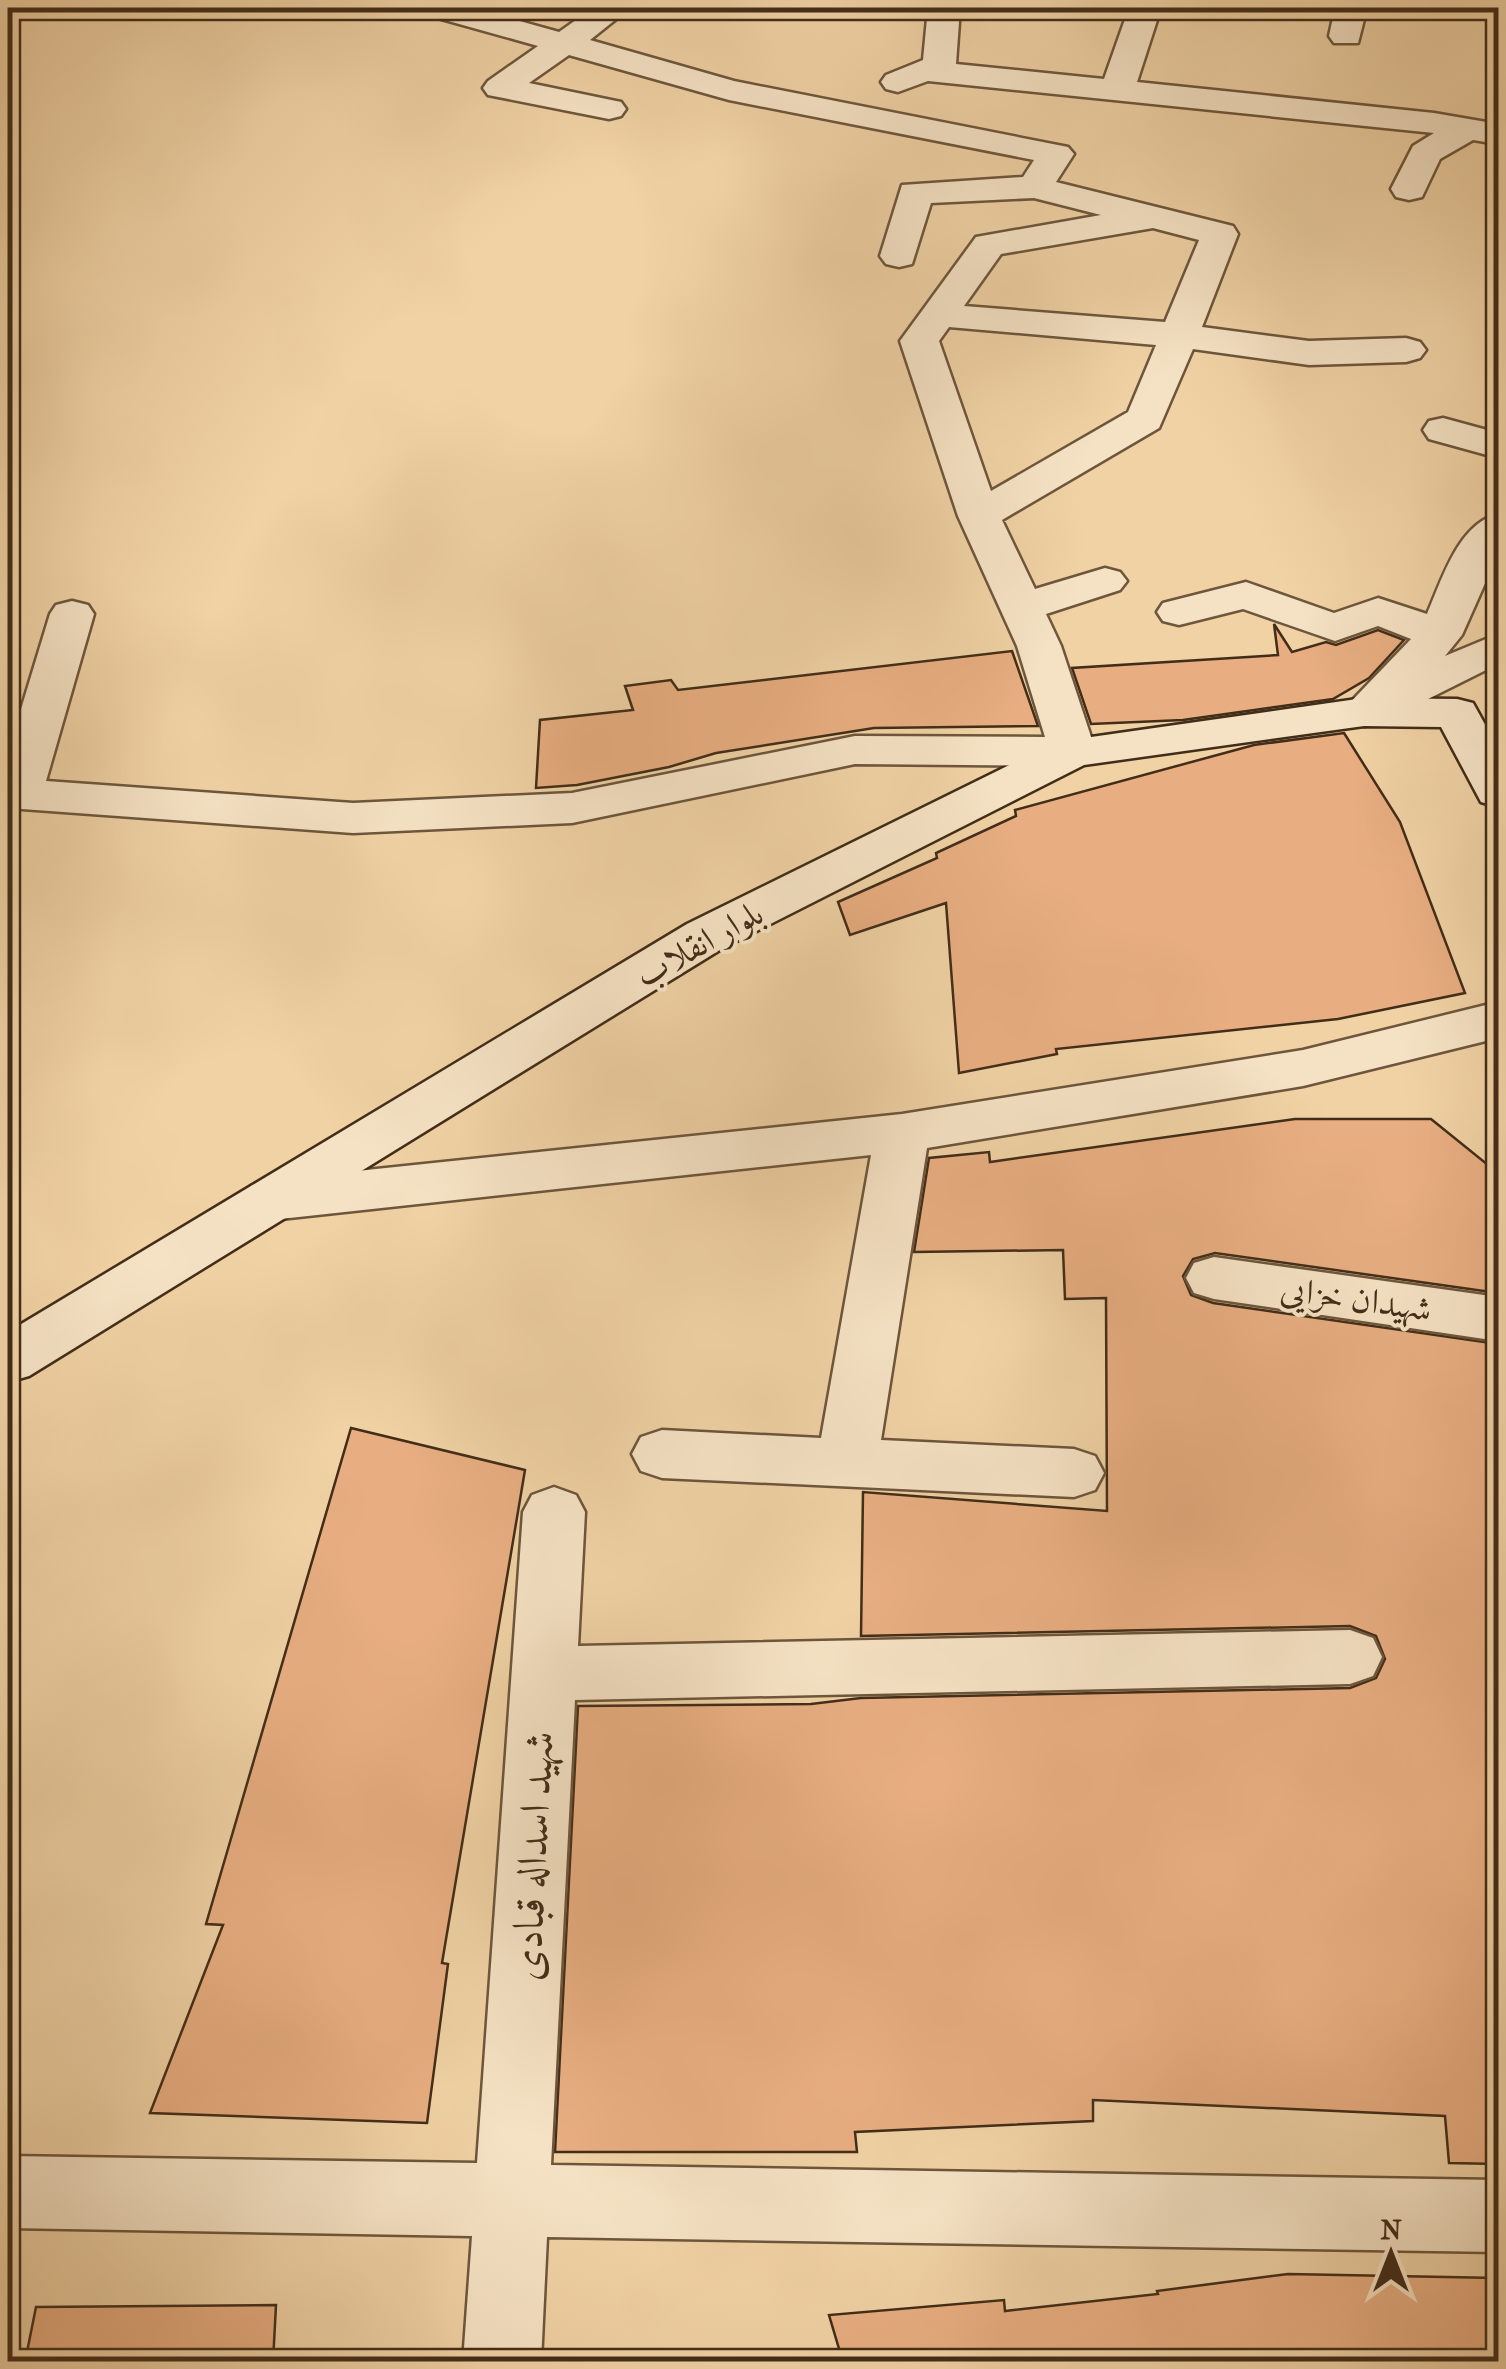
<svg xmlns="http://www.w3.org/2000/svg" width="1506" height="2369" font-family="'IM FELL French Canon',Amiri,serif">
  <rect width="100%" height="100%" fill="#f0d2a5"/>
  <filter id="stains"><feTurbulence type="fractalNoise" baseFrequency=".002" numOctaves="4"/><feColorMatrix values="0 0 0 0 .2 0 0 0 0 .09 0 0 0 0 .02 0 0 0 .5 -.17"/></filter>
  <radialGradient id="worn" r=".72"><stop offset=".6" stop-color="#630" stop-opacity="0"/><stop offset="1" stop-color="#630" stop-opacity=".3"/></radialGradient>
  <g fill="#e8ae81" stroke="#422d19" stroke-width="2.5">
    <polygon points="1274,624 1292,652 1326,642 1336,645 1378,630 1404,640 1369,678 1333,699 1183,720 1091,724 1072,668 1278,655"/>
    <polygon points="1012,651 1038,726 874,728 716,753 669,767 577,785 536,788 540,720 633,710 625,686 671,680 678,690"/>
    <polygon points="1344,733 1400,822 1465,993 1338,1019 1056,1049 1057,1054 959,1073 946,903 850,935 838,902 937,858 936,853 1016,816 1015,810 1254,745"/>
    <polygon points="1295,1119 1431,1119 1498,1173 1498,1293 1215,1253 1193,1259 1183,1276 1191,1295 1213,1303 1498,1344 1498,2164 1449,2163 1445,2116 1093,2100 1093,2121 855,2132 857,2152 555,2152 578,1706 811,1704 861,1698 1350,1688 1376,1678 1385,1659 1376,1636 1350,1626 861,1636 863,1492 1107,1511 1106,1298 1065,1299 1063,1250 914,1252 929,1158 989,1152 990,1162"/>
    <polygon points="351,1428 525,1470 442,1963 448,1964 427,2123 150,2113 223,1925 206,1924"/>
    <polygon points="1288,2274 1498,2278 1498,2362 843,2362 829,2315 1004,2300 1005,2311 1158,2294 1157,2291"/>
    <polygon points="276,2305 273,2362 25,2362 36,2307"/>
  </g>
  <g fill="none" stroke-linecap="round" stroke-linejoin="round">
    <defs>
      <g id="street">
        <path d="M 423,8 L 473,8 L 559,32 L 593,8 L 630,8 L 590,40 L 734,81 L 1068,147 L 1074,154 L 1056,182 L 1233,226 L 1238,234 L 1202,327 L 1309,341 L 1406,338 L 1420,342 L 1426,350 L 1420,358 L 1406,362 L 1309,365 L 1193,349 L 1159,428 L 1002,520 L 1035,589 L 1105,568 L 1120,572 L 1127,581 L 1120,590 L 1046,614 L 1061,646 L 1096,752 L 1090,762 L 1073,766 L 855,764 L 572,823 L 353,833 L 8,808 L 8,752 L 50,614 L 56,605 L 72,601 L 88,605 L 94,614 L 46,781 L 353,803 L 572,793 L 855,736 L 1045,737 L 1017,646 L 958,516 L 900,341 L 976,237 L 1101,215 L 1034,198 L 931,203 L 912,264 L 899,267 L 886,264 L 880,256 L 902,185 L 1023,177 L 1034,160 L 729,100 L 569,55 L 529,83 L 621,102 L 626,109 L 621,116 L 609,119 L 488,95 L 483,88 L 488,81 L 538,46 L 427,15 ZM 1153,228 L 1199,240 L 1165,322 L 964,306 L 1001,254 ZM 949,327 L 1156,345 L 1128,412 L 991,491 L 939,341 Z"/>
        <polygon points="928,8 960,8 956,64 1104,79 1129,8 1161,8 1137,82 1434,113 1498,124 1498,144 1473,140 1440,159 1422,197 1409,200 1396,197 1391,189 1413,146 1434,133 928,81 898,92 886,89 881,82 886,75 923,60"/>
        <polygon points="1335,8 1367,8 1358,43 1334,43 1329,36"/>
        <polygon points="1443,418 1498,433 1498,458 1429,439 1423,430 1429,421"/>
        <path d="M 1498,514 L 1498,554 L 1462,635 L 1445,656 L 1498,634 L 1498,664 L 1414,706 L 1393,709 L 1380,722 L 1364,726 L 1348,722 L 1341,712 L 1411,639 L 1378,626 L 1335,641 L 1243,609 L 1179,625 L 1163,621 L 1157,612 L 1163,603 L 1246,582 L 1334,613 L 1378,598 L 1427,614 C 1442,580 1458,524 1498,514 Z"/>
        <polygon points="1498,1002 1498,1038 1303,1086 927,1148 881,1440 1074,1449 1095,1456 1104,1473 1095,1490 1074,1497 662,1478 641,1471 632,1454 641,1437 662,1430 821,1438 871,1155 271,1220 251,1214 243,1200 251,1186 271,1180 902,1114 1303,1050"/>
        <polygon points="1214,1257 1498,1297 1498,1341 1214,1299 1194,1293 1186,1278 1194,1263"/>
        <polygon points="554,1487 576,1495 585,1512 578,1646 1350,1630 1373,1638 1382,1657 1373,1676 1350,1684 575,1700 551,2165 1498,2180 1498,2252 547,2237 541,2362 463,2362 472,2236 8,2228 8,2156 477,2163 523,1512 532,1495"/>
      </g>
      <polygon id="secondary" points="1364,698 1457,699 1473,703 1498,748 1498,807 1481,802 1441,727 1364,726 1084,765 723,948 29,1376 8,1382 8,1332 687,924 1056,742"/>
    </defs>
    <use href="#street" stroke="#6e563c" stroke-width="5"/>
    <use href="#secondary" stroke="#422d19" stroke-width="5"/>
    <use href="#street" fill="#f5e2c4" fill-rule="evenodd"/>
    <use href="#secondary" fill="#f5e2c4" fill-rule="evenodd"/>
  </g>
  <g text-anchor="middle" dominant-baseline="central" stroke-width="8" stroke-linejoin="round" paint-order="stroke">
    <g font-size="35" fill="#422d19" stroke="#f5e2c4">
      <text transform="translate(699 944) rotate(-29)">بلوار انقلاب</text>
      <text transform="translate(1356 1299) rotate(8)">شهیدان خزایی</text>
    </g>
    <g font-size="42" fill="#422d19" stroke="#f5e2c4">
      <text transform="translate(533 1856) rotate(-87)">شهید اسداله قبادی</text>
    </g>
  </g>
  <rect width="1506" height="2369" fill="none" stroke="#f0d2a5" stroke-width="40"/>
  <rect x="10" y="10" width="1486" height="2349" fill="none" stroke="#422d19" stroke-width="5"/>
  <rect x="20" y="20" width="1466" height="2329" fill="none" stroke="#422d19" stroke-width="2.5"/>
  <g transform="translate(1391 2254)" stroke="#f5e2c4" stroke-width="8" paint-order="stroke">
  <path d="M0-8L18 38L0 25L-18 38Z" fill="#422d19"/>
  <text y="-15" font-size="28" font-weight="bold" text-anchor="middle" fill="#422d19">N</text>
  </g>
  <rect width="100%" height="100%" filter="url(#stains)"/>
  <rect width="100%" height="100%" fill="url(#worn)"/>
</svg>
